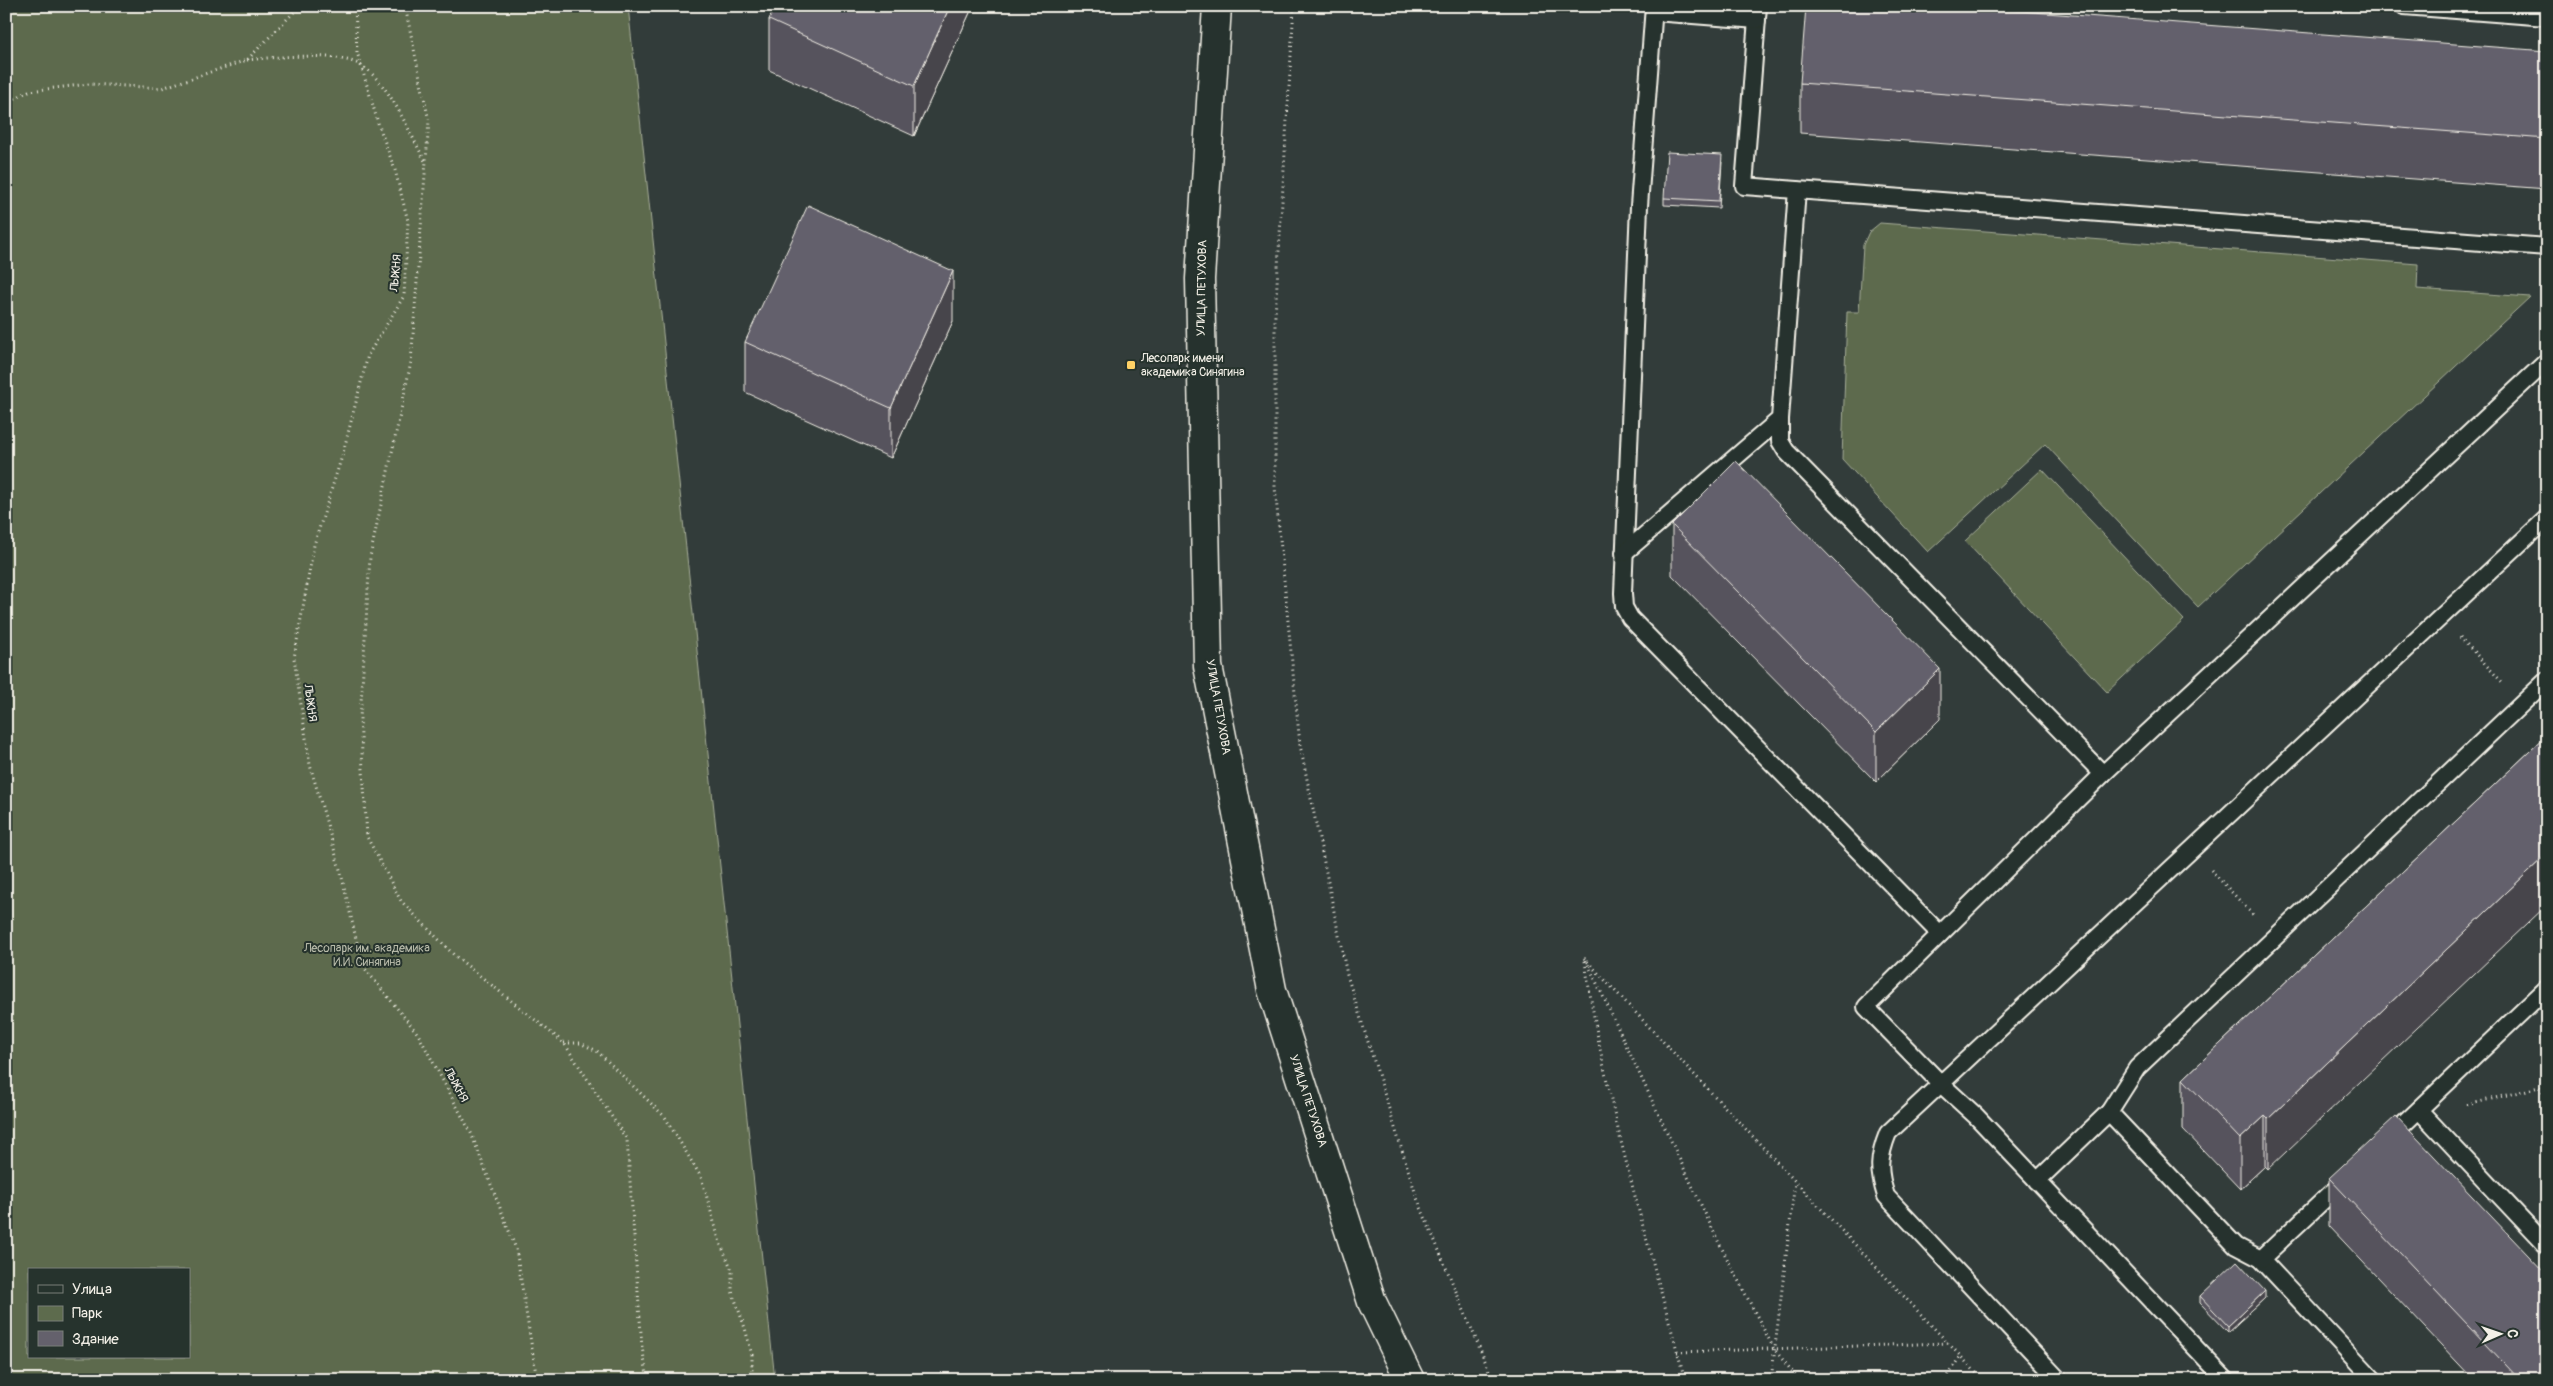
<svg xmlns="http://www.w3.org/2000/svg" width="2553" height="1386" font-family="Pangolin,sans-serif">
  <rect width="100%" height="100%" fill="#323c3a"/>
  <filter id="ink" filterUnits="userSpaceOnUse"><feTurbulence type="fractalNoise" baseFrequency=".02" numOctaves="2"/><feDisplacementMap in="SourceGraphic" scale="10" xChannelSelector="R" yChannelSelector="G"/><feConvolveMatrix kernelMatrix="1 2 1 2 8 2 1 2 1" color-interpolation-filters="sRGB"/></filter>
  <g filter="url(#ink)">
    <g fill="#5d6b4d" stroke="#a8ae9a" fill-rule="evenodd">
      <path d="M 6,6 L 628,6 L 775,1380 L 6,1380 ZM 29,1270 L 189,1270 L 189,1357 L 29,1357 Z"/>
      <polygon points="1880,223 2418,264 2417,289 2530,297 2198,607 2045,444 1928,552 1842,459 1847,312 1859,312 1863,245 1869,232"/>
      <polygon points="2042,469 2184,620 2107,692 1965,541"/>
    </g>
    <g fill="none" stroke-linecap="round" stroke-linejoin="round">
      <defs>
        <g id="service">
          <polyline points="1654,6 1639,206 1623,593 1624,607 1630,618 1940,934"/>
          <polyline points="1758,6 1744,186 2547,247"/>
          <polyline points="2404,6 2547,17"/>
          <polyline points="1654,12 1757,20"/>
          <polyline points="1780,419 1780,441 1786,451 2103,774 1866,1007 1941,1084 1976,1116 2226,1380"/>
          <polyline points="1624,553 1780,419 1797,190"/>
          <polyline points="2103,774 2547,361"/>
          <polyline points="2419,1110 2547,1246"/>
          <polyline points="2109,1112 2137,1068 2547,680"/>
          <polyline points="2389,1138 2547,988"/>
          <polyline points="2037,1181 2109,1112 2236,1246 2261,1259 2374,1380"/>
          <polyline points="2261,1259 2346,1179"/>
          <path d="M 2059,1380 L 1886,1196 C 1878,1171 1878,1158 1888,1133 L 2547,518"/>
        </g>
        <polyline id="minor" points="1217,6 1200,279 1208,666 1272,990 1372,1302 1410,1380"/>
      </defs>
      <use href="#service" stroke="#f4f1e8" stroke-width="20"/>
      <use href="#minor" stroke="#f4f1e8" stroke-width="31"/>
      <g stroke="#f4f1e8" stroke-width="3" stroke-dasharray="1 4" stroke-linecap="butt">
        <polyline points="355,6 357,52 379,126 395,170 408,221 404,296 368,355 343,453 314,545 294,658 310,765 341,873 362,965 418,1034 471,1133 516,1249 537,1380"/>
        <polyline points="405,6 429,121 411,362 370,557 360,719 367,837 401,901 454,955 564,1043 627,1140 642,1347 648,1380"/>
        <polyline points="1294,6 1275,316 1275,487 1300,745 1347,975 1417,1198 1493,1380"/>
        <path d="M 247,60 C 274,57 339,51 362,66 C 390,84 409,132 425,161"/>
        <polyline points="6,103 29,91 89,84 162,88 247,60 295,11 308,6"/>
        <polyline points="2460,637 2502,682"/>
        <polyline points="2211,870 2255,917"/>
        <polyline points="1584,958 1983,1380"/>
        <polyline points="1586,960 1719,1243 1774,1349 1799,1380"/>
        <path d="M 1585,961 C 1605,1103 1648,1241 1685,1380"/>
        <polyline points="564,1043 580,1043 597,1051 665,1117 701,1177 720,1243 732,1270 732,1291 745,1328 752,1355 752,1380"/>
        <polyline points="2467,1105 2539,1087 2547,1100"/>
        <polyline points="1677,1352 1948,1343"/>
        <polyline points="1771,1380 1795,1182"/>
        <polyline points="1946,1380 1960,1356"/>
      </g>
      <use href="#service" stroke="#26332d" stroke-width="16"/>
      <use href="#minor" stroke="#26332d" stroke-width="28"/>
    </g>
    <g fill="#56535d" stroke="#f4f1e8">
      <polygon points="775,6 973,6 914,136 769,70 769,20"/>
      <polygon points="2547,51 2547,189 1800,133 1800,83"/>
      <polygon points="1722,162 1719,208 1664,205 1664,198"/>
      <polygon points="953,321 891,458 745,392 745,342"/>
      <polygon points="1672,525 1940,719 1876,782 1672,575"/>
      <polygon points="2547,735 2268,1169 2265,1166 2240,1189 2183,1129 2183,1079"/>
      <polygon points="2329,1178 2547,1380 2474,1380 2329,1226"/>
      <polygon points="2200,1296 2265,1298 2228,1332 2200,1303"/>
    </g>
    <g fill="#46444c" stroke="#f4f1e8">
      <polygon points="950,6 973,6 914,136 914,86"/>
      <polygon points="953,271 953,321 891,458 891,408"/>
      <polygon points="1940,669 1940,719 1876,782 1876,732"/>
      <polygon points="2547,854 2547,905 2268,1169 2268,1119"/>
      <polygon points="2265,1116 2265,1166 2240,1189 2240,1139"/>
      <polygon points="2265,1291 2265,1298 2228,1332 2228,1326"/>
    </g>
    <g fill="#64616c" stroke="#f4f1e8">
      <polygon points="775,6 950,6 914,86 769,20"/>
      <polygon points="1806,6 1954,6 2547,51 2547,139 1800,83"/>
      <polygon points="1667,152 1722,155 1719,201 1664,198"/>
      <polygon points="808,205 953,271 891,408 745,342"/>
      <polygon points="1736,461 1940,669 1876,732 1672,525"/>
      <polygon points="2547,735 2547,854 2268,1119 2265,1116 2240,1139 2183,1079"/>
      <polygon points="2396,1116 2547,1275 2547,1380 2520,1380 2329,1178"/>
      <polygon points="2237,1261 2265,1291 2228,1326 2200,1296"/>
    </g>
  </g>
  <rect fill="#ffd166" stroke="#26332d" stroke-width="2" x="1126" y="360" width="10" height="10" rx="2.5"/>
  <g text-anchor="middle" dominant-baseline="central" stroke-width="4" stroke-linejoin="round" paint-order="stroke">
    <g font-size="12" fill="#f4f1e8" stroke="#26332d">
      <text transform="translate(396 273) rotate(-85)">ЛЫЖНЯ</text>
      <text transform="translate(1202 288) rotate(-89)">УЛИЦА ПЕТУХОВА</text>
      <text transform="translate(310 703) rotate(82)">ЛЫЖНЯ</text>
      <text transform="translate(1218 707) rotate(80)">УЛИЦА ПЕТУХОВА</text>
      <text transform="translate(456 1085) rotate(62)">ЛЫЖНЯ</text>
      <text transform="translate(1308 1101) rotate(72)">УЛИЦА ПЕТУХОВА</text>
    </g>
    <g font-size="12" fill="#f4f1e8" stroke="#26332d" text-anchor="start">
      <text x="1141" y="358">Лесопарк имени<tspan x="1141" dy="14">академика Синягина</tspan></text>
    </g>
    <g font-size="12" fill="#b8bbaa" stroke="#26332d">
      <text x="367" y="948">Лесопарк им. академика<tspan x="367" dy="14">И.И. Синягина</tspan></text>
    </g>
  </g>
  <rect width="2553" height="1386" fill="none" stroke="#26332d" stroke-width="25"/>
  <rect x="12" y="12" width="2528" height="1361" fill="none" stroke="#f4f1e8" stroke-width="2" filter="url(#ink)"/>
  <rect x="28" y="1268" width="162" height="90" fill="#26332d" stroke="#787f78"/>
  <rect x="38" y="1285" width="25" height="8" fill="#26332d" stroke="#787f78"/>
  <text x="72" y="1294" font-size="15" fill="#f4f1e8">Улица</text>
  <rect x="38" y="1306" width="25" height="15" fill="#5d6b4d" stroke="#787f78"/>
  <text x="72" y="1318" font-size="15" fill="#f4f1e8">Парк</text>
  <rect x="38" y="1331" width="25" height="15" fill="#64616c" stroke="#787f78"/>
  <text x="72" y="1344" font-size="15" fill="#f4f1e8">Здание</text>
  <g transform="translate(2500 1334) rotate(88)" stroke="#26332d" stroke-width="4" paint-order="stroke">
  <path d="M0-4L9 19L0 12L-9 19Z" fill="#f4f1e8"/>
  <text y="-8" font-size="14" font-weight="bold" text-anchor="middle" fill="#f4f1e8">С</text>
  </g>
</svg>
